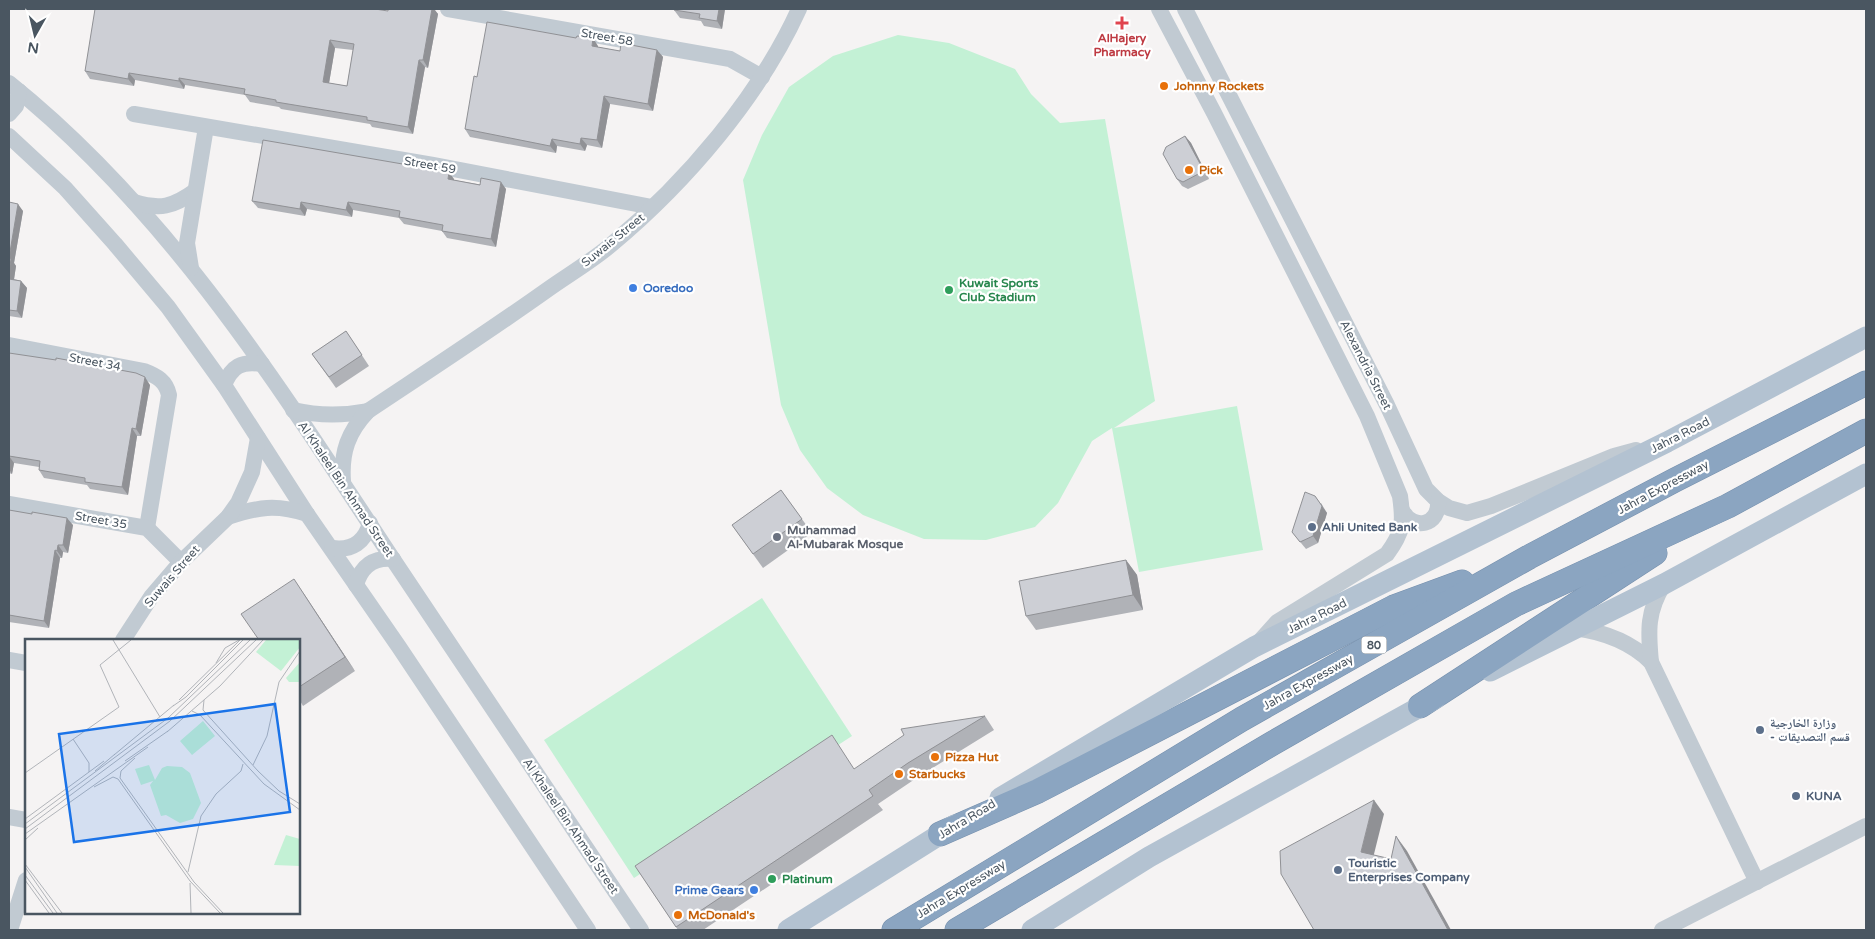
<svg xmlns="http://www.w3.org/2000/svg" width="1875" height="939" font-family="'Varela Round','Noto Naskh Arabic',sans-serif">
  <rect width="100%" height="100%" fill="#f5f3f3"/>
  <g fill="#c3f1d5">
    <polygon points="898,35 949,43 1015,69 1031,94 1060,123 1105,119 1155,401 1114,428 1237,406 1263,550 1139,572 1112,428 1092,441 1058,503 1035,527 986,540 924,539 863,515 827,488 800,450 781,405 743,180 762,135 789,87 833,56"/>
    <polygon points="762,598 852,736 634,878 544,740"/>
  </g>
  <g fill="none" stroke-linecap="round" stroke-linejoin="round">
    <defs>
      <g id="highway">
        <polyline points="1420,706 1655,553"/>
        <polyline points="940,834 1038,791 1394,607 1462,582"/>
        <polyline points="894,930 1242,719 1529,557 1675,480 1866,383"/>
        <polyline points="957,930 1273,743 1516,604 1728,506 1866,431"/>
      </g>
    </defs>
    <use href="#highway" stroke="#7690ad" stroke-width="25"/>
    <g stroke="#c1cad2" stroke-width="16">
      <polyline points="448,9 730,59 762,77"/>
      <path d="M 1159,9 L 1214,113 L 1367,416 L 1400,496 C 1404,524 1403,532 1387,554 L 1277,622 L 1259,642"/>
      <polyline points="1185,9 1387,405 1426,489 1438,501 1449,508 1467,513 1491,506 1614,456 1636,450"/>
      <path d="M 9,83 C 169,211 281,389 392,558 C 475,682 558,806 641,930"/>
      <polyline points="9,114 16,106 19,91"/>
      <polyline points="134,114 433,165 652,207"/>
      <polyline points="9,136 65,188 115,244 168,307 224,385 307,514 399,647 588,930"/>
      <path d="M 134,202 C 160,210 173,207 195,191"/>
      <polyline points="191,268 187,243 206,127"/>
      <path d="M 9,345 L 144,371 C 157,376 166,381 169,395 L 147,528"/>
      <path d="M 224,385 C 232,366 241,361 262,364"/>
      <path d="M 293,410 C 319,416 342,416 368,411"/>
      <path d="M 343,481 C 341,452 348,432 368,411 C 428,371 488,332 547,290 C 568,275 592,261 612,244 C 686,182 759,97 799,9"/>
      <polyline points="9,504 147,528 181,562"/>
      <path d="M 1402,510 C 1413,532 1440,525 1438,501"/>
      <path d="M 228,517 C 258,507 276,504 307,514"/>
      <path d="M 332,548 C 352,551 365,542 370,523"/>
      <path d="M 356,585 C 361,566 374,557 393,559"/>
      <path d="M 1575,628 C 1604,632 1630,641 1651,662 L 1757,882"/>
      <polyline points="123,640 151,597 181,562 228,517 238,503 252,472 258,438"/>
      <polyline points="9,660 26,663"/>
      <path d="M 1651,662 C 1648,631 1647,611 1664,584"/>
      <polyline points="9,817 26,820"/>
      <polyline points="10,930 26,880"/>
      <polyline points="1662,930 1866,826"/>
    </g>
    <g stroke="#b3c2d1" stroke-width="21">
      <polyline points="1490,671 1664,584 1866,474"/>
      <polyline points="1000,798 1254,647 1667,442 1866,337"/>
      <polyline points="788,930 955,825"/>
      <polyline points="1032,930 1149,857 1436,698"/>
    </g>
    <use href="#highway" stroke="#8ba5c1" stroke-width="24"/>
  </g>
  <g fill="#b0b2b7" fill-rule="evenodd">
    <path d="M 388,9 L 434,9 L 438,14 L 428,68 L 425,67 L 413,134 L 372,127 L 370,124 L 281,109 L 279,107 L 250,102 L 245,95 L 185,85 L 184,89 L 135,80 L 134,86 L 90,79 L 85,71 L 388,11 ZM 335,48 L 353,50 L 347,86 L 329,83 Z"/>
    <polygon points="675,9 725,9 722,29 704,26 701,21 680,18 674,10"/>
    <polygon points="598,46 598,47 620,51 657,50 663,57 653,111 610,104 602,148 587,145 585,151 557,146 556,153 470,137 465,129"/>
    <polygon points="1185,136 1191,143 1209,179 1188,189 1182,186 1177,179"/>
    <polygon points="454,179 454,180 506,189 496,247 447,238 442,231 404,224 399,218 353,210 352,217 307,209 305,216 258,208 252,201"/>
    <polygon points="9,202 23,211 14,263 16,266 14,279 21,281 27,288 22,318 9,316"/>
    <polygon points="346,331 369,366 336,388 312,354"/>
    <polygon points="9,353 150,385 141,436 137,436 128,495 90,489 87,485 44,478 39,470 39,467 14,463 12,474 9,473"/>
    <polygon points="781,490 812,533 763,568 732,525"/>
    <polygon points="1321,503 1327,513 1318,543 1306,549 1292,532"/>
    <polygon points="9,510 73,525 68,553 63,552 62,558 60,558 49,628 9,622"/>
    <polygon points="1126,560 1137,575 1143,610 1036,630 1026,616"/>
    <polygon points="304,594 355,671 303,706 299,699 299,640"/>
    <polygon points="985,716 994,730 918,777 878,804 883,810 703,930 678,930 635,866"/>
  </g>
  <g fill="#909195">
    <polygon points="432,9 434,9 438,14 428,68 423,60"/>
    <polygon points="719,9 725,9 722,29 717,21"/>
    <polygon points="593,38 598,46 597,53 592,46"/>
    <polygon points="330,40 335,48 328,89 323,82"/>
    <polygon points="657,50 663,57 653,111 648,104"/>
    <polygon points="419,60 425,67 413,134 408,127"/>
    <polygon points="129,73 135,80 134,86 128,79"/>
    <polygon points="179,78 185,85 184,89 179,81"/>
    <polygon points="604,96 610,104 602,148 597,140"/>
    <polygon points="1185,136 1191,143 1209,179 1204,171"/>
    <polygon points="581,138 587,145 585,151 580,144"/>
    <polygon points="552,139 557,146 556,153 550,146"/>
    <polygon points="449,172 454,179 453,187 448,179"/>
    <polygon points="501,182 506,189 496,247 491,239"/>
    <polygon points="301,202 307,209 305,216 300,209"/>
    <polygon points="348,202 353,210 352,217 346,210"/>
    <polygon points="18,204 23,211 14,263 16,266 13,286 9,280 9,258"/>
    <polygon points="21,281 27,288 22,318 17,311"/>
    <polygon points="145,377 150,385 141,436 136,429"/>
    <polygon points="132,428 137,436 128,495 122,487"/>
    <polygon points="9,456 14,463 12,474 9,469"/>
    <polygon points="1315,496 1327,513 1318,543 1313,536"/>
    <polygon points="67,518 73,525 68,553 63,545"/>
    <polygon points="58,545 63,552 62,558 57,551"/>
    <polygon points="55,550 60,558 49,628 44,621"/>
    <polygon points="1126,560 1137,575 1143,610 1133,595"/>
    <polygon points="294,579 304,594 355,671 345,657"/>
    <polygon points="1374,800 1384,814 1371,866 1361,852"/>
    <polygon points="1396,836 1407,851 1451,930 1448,930"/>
  </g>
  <g fill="#cdcfd5" stroke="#909195" fill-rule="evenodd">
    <path d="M 95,9 L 375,9 L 388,11 L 388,9 L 432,9 L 423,60 L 419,60 L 408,127 L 367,120 L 367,117 L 276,102 L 276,100 L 244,94 L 245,89 L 179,78 L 179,81 L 129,73 L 128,79 L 85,71 ZM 330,40 L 354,44 L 347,86 L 323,82 Z"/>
    <polygon points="675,9 719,9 717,21 699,18 700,14 674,10"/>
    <polygon points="487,22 576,38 577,36 593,38 592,46 620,51 621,43 657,50 648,104 604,96 597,140 581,138 580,144 552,139 550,146 465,129 474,76 477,77"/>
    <polygon points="1185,136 1204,171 1183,182 1177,179 1163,154 1166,147"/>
    <polygon points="263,140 449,172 448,179 480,185 481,178 501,182 491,239 442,231 443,225 399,217 400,211 348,202 346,210 301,202 300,209 252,201"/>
    <polygon points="9,202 18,204 9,258 11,259 9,272"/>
    <polygon points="9,279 21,281 17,311 9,310"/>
    <polygon points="346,331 362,355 329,377 312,354"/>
    <polygon points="9,353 56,360 56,358 136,373 145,377 136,429 132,428 122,487 85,482 85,478 39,470 40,461 9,456"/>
    <polygon points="781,490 802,519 753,554 732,525"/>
    <polygon points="1305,492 1315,496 1322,506 1313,536 1300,542 1292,532"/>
    <polygon points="9,510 32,514 32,512 67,518 63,545 58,545 57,551 55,550 44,621 9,615"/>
    <polygon points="1126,560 1133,595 1026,616 1019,581"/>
    <polygon points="294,579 345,657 299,687 299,640 259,640 241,614"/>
    <polygon points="985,716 908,763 869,790 873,796 676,927 635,866 832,735 854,769 904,735 901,729"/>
    <polygon points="1374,800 1361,852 1391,859 1396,836 1448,930 1314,930 1281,874 1280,851"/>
  </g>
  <path fill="#e0444e" stroke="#fff" stroke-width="2" d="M1119.5 15.5h5v5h5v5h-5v5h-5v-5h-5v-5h5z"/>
  <g fill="#e8710a" stroke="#fff" stroke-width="2">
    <circle cx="1164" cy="86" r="5"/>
    <circle cx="1189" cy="170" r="5"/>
    <circle cx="935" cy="757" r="5"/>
    <circle cx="899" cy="774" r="5"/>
    <circle cx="678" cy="915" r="5"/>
  </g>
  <g fill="#3f7fe0" stroke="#fff" stroke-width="2">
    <circle cx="633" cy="288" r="5"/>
    <circle cx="754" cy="890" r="5"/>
  </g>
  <g fill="#2e9e5b" stroke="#fff" stroke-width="2">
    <circle cx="949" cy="290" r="5"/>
    <circle cx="772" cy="879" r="5"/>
  </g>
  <g fill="#5c6f8a" stroke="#fff" stroke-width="2">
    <circle cx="1312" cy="527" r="5"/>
    <circle cx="1760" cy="730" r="5"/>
    <circle cx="1796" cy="796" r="5"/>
    <circle cx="1338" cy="870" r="5"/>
  </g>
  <circle fill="#6b7280" stroke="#fff" stroke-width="2" cx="777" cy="537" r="5"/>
  <g text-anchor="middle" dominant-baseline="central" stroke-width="4.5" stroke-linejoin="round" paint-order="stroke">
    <rect fill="#fff" stroke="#808990" stroke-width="1" x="1361.5" y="636.5" width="25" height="17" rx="4"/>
    <g font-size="11" font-weight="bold" fill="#4a5661">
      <text x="1374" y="645">80</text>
    </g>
    <g font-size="12" fill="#4a5661" stroke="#fff">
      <text transform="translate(607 37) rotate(10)">Street 58</text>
      <text transform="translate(430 165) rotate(10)">Street 59</text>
      <text transform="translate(613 240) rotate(-39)">Suwais Street</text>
      <text transform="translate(95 362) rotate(11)">Street 34</text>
      <text transform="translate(1366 365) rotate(63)">Alexandria Street</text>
      <text transform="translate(1680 435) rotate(-27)">Jahra Road</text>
      <text transform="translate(1663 487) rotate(-28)">Jahra Expressway</text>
      <text transform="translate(346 489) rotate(56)">Al Khaleel Bin Ahmad Street</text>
      <text transform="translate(101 520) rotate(10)">Street 35</text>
      <text transform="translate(172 576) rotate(-49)">Suwais Street</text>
      <text transform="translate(1317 616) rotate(-26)">Jahra Road</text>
      <text transform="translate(1308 682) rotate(-29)">Jahra Expressway</text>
      <text transform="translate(967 819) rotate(-31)">Jahra Road</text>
      <text transform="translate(571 826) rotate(56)">Al Khaleel Bin Ahmad Street</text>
      <text transform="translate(961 889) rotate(-31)">Jahra Expressway</text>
    </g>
    <g font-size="12" font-weight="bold" fill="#be3a42" stroke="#fff">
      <text x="1122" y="38">AlHajery<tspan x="1122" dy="14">Pharmacy</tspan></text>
    </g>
    <g font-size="12" font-weight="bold" fill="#c56008" stroke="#fff" text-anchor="start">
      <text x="1174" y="86">Johnny Rockets</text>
      <text x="1199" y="170">Pick</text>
      <text x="945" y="757">Pizza Hut</text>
      <text x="909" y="774">Starbucks</text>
      <text x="688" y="915">McDonald's</text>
    </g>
    <g font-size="12" font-weight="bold" fill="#27864d" stroke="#fff" text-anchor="start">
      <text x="959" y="283">Kuwait Sports<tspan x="959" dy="14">Club Stadium</tspan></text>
      <text x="782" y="879">Platinum</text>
    </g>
    <g font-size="12" font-weight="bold" fill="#366cbe" stroke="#fff" text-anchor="start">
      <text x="643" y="288">Ooredoo</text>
      <text x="744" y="890" text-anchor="end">Prime Gears</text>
    </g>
    <g font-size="12" font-weight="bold" fill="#4e5e75" stroke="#fff" text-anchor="start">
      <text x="1322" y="527">Ahli United Bank</text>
      <text x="1770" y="723">وزارة الخارجية<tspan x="1770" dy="14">- قسم التصديقات</tspan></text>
      <text x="1806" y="796">KUNA</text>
      <text x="1348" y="863">Touristic<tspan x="1348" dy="14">Enterprises Company</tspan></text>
    </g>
    <g font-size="12" font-weight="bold" fill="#5b616d" stroke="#fff" text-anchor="start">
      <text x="787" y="530">Muhammad<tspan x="787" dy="14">Al-Mubarak Mosque</tspan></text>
    </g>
  </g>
  <g transform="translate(25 639)">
    <rect width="275" height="275" fill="#f5f3f3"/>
    <path d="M 241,1 L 275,1 L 275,8 L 256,32 L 231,13 ZM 275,23 L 275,43 L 264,43 L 261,39 ZM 261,196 L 275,200 L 275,227 L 249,226 Z" fill="#c3f1d5"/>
    <path d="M 178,82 L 190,97 L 167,116 L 155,102 ZM 124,126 L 130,141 L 137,129 L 142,127 L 157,128 L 165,134 L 176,164 L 168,180 L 155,184 L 141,176 L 136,177 L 125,146 L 128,142 L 116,146 L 110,130 Z" fill="#c3f1d5"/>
    <path fill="none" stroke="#b1b4b9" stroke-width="1" d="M 88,1 L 135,78M 191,24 L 200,9 L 214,1M 154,61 L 215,1M 179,61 L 178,71 L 233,132 L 254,152 L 275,165M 148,67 L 161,58 L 218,1M 167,72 L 175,76 L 239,145 L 275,171M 142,93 L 195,47 L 238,1M 48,100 L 64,124 L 64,133M 89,116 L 149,66M 110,119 L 96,132 L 95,139 L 169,243 L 198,274M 100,122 L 143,92M 228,126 L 242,97 L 254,43 L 275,12M 70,132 L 90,115M 0,134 L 94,68 L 75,26 L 106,1M 69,148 L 88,138 L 93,140 L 165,242 L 195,274M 0,180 L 79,122M 0,185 L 143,79 L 225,1M 0,190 L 145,82 L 231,1M 0,195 L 123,108M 0,201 L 13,189M 0,225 L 37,274M 0,228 L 32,274M 163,233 L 176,177 L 191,155 L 216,132 L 218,125M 0,236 L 28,274M 0,241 L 24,274M 165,244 L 166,274"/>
    <path fill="#1a73e8" fill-opacity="0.15" stroke="#1a73e8" stroke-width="2.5" d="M 250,65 L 265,173 L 49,203 L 34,95 Z"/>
    <rect width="275" height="275" fill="none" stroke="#4a5661" stroke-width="2.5"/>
  </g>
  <rect width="1875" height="939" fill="none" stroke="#4a5661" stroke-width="20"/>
  <g transform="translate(35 35) rotate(188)" stroke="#ffffff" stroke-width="4" paint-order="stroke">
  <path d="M0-4L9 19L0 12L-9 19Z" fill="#4a5661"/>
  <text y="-8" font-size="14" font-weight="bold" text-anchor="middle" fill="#4a5661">N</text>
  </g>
</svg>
